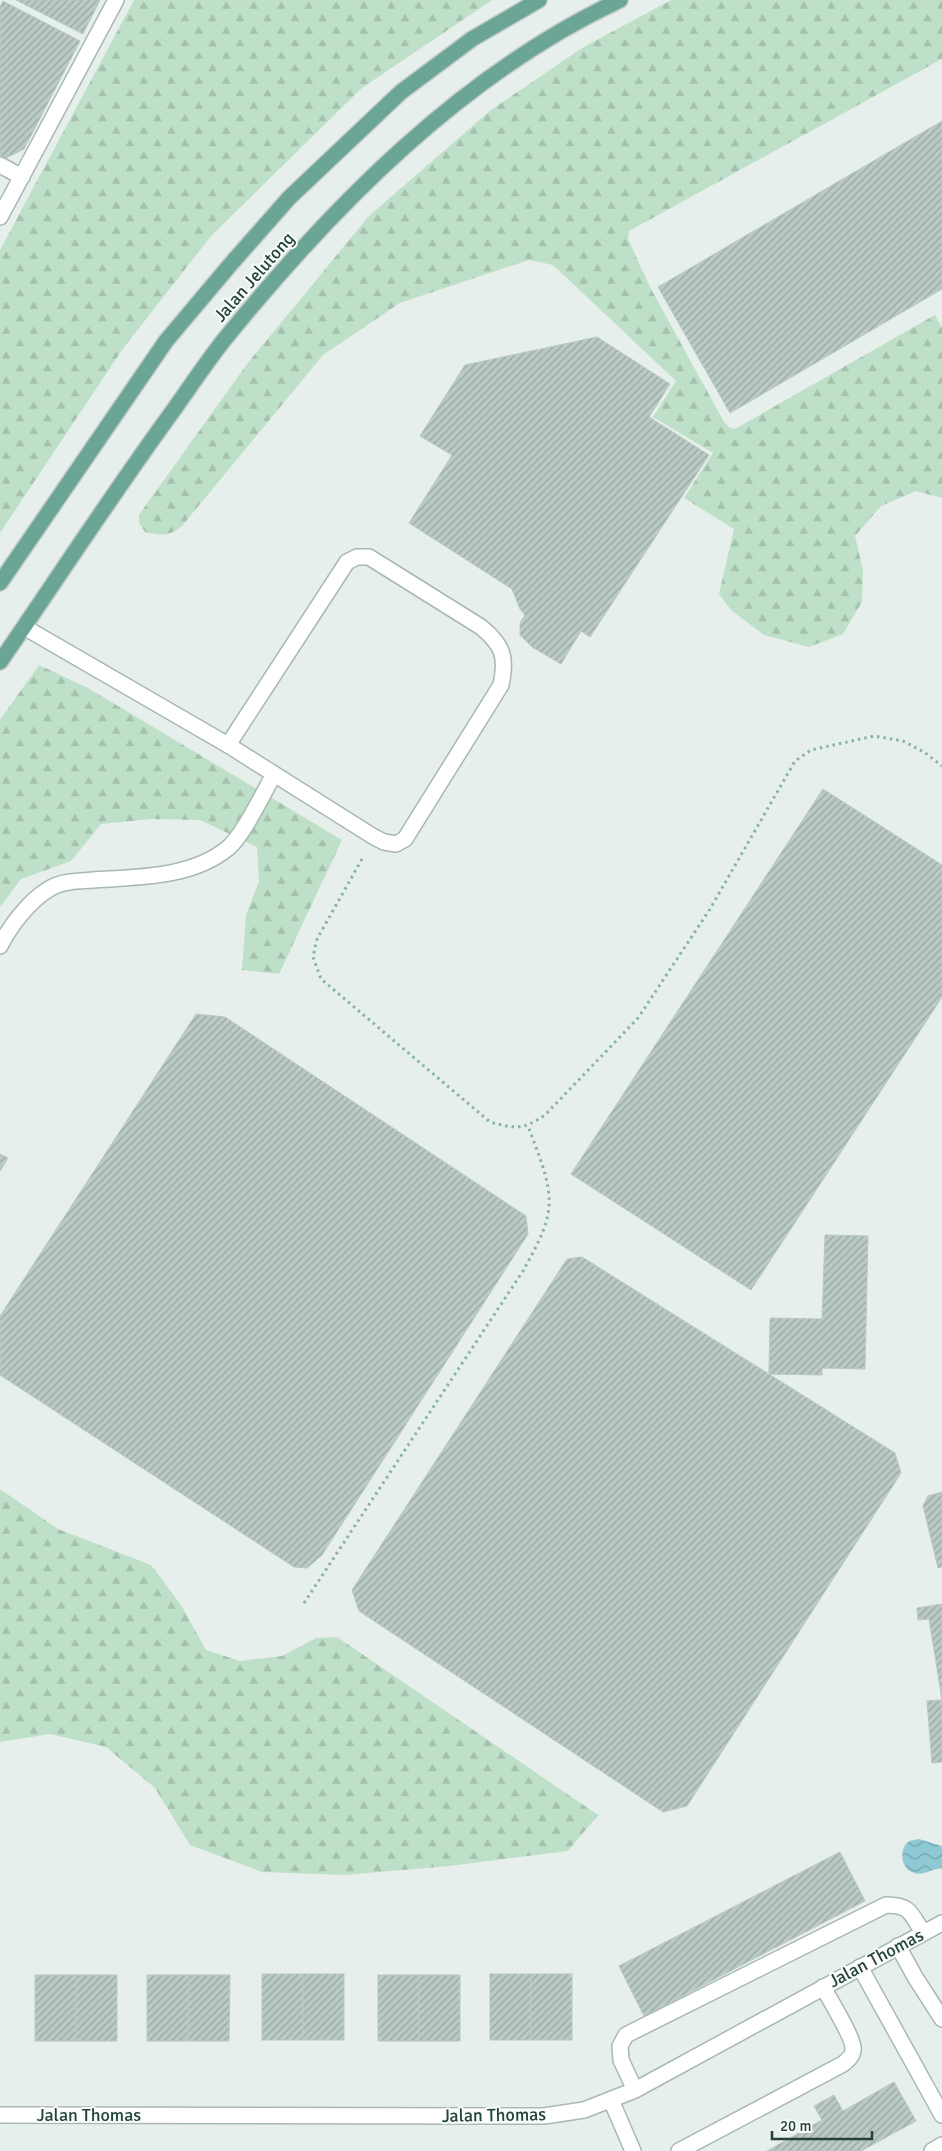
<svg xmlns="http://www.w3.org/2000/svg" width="942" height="2151" font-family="Signika,sans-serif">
  <defs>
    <pattern id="forest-firs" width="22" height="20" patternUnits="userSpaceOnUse" patternTransform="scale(1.25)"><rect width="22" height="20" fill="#bfe0c8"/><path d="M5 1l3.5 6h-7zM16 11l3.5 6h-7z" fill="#a4c1ad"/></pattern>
    <pattern id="water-waves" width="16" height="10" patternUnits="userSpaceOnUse" patternTransform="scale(1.25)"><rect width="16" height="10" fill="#8ec9d4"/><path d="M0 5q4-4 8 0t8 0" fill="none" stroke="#74a5ad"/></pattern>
    <pattern id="building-hatch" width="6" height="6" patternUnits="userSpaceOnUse" patternTransform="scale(1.25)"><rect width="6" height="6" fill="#bbcac4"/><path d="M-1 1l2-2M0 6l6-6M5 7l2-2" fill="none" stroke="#98a6a0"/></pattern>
  </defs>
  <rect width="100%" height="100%" fill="#e6efeb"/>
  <g fill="url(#forest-firs)">
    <polygon points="134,0 492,0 362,88 211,236 122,350 0,533 0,250"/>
    <path d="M 671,0 L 942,0 L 942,59 L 629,231 L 628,239 L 650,287 L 724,422 L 730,428 L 735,429 L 935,315 L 942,328 L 942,498 L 916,491 L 881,506 L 855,536 L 863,570 L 862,602 L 843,634 L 809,647 L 764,635 L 731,610 L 719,594 L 734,529 L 684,498 L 713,453 L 653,417 L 676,381 L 553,265 L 529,260 L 400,303 L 323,355 L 182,526 C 171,536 159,536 145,532 L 139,523 L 139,515 L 247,364 L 369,216 L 491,110 L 582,48 Z"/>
    <polygon points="39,665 88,688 342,840 279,974 242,970 246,915 259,881 257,847 200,820 152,819 101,824 71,861 21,879 0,907 0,720"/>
    <polygon points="0,1489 58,1529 151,1565 181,1605 206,1650 240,1661 282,1656 316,1638 337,1637 598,1815 568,1851 449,1866 345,1875 262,1872 190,1845 155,1788 106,1747 50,1734 0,1742"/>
  </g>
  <path fill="url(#water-waves)" d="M 919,1839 L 942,1846 L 942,1868 C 931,1869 923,1877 912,1872 C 901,1868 899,1849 908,1842 C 910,1840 916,1840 919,1839 Z"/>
  <g fill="url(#building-hatch)" stroke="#b8c9c2">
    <polygon points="16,0 100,0 83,34"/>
    <polygon points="3,1 80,41 24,149 6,158 0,155 0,7"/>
    <polygon points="942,121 942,289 730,413 658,287"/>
    <polygon points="597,337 670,384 649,417 709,455 590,637 581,631 561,664 532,647 520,635 520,623 525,615 520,609 512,589 409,523 452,455 420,436 465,365"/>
    <polygon points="823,789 942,865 942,997 751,1290 571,1174"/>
    <polygon points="196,1014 225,1017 526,1216 528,1234 322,1555 307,1568 294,1567 0,1375 0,1316"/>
    <polygon points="0,1154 8,1158 0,1171"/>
    <polygon points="825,1235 868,1236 865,1369 822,1368 822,1375 769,1374 770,1318 822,1319"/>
    <polygon points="582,1257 895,1453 901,1473 687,1806 663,1812 359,1611 352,1590 567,1259"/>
    <polygon points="942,1492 942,1567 938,1568 923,1506 928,1496"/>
    <polygon points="942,1604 942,1762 932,1763 927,1701 942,1700 929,1619 918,1620 917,1608"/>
    <polygon points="840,1852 865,1901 644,2016 619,1966"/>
    <rect x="262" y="1974" width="41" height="66"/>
    <rect x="303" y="1974" width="41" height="66"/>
    <rect x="490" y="1974" width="41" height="66"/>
    <rect x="531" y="1974" width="41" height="66"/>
    <rect x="35" y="1975" width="41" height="66"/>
    <rect x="76" y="1975" width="41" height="66"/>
    <polygon points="147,1975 189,1975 188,2041 147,2041"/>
    <polygon points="189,1975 230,1975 229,2041 188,2041"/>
    <rect x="378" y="1975" width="41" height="66"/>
    <rect x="419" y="1975" width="41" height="66"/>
    <polygon points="894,2082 916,2121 861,2151 767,2151 822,2120 814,2106 834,2095 843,2111"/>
  </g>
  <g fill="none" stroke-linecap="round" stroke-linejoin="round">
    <defs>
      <g id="lane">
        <polyline points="0,165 22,177"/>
        <polyline points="0,217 116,0"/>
        <path d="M 357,557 L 369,557 L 481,627 C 503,645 507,657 501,685 L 405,839 L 396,844 L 384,842 L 374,837 L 228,745 L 347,562 Z"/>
        <polyline points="24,627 228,745"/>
        <path d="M 0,946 C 10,926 29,901 49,889 C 61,881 80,881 93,880 C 137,877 192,878 228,848 C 243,836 264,792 274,774"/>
        <polyline points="898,1946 915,1977 942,2019"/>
        <polyline points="860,1967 942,2115"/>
        <path d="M 635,2090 L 621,2060 L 620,2046 L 626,2035 L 886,1905 C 911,1905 911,1914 923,1933"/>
        <polyline points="611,2100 633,2151"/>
        <path d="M 679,2151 L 843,2064 C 848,2060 854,2055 853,2048 C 853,2037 829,1998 823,1987"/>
        <polyline points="932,2151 942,2145"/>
      </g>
      <polyline id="street" points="0,2115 544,2116 584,2110 635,2090 942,1923"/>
      <g id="primary">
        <polyline points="0,583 166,341 230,265 289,198 401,92 472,39 539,0"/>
        <path d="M 0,662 C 57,579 111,496 170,415 C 188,390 205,364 224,340 C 332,207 462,74 620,0"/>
      </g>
    </defs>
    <use href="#lane" stroke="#a8b8b2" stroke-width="18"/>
    <use href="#street" stroke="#a8b8b2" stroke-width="18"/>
    <use href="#primary" stroke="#c2cac8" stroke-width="18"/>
    <g stroke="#86b3a5" stroke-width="3" stroke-dasharray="2.5 4" stroke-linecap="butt">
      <path d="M 362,859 L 317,939 L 313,957 L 321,979 L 490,1122 C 516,1129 523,1130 545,1115 L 638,1018 L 710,909 L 795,761 L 811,750 L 874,736 L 903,741 L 924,752 L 942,766"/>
      <path d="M 304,1603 L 523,1271 C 533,1252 547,1230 549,1207 C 551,1181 537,1151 528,1126"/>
    </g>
    <use href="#lane" stroke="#fff" stroke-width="15"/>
    <use href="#street" stroke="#fff" stroke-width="15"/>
    <use href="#primary" stroke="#6aa596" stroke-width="15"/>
  </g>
  <g text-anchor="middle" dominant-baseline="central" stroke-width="4" stroke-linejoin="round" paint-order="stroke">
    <g font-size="18" fill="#24423a" stroke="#f7fbf9">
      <text transform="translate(254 277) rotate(-49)">Jalan Jelutong</text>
      <text transform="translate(876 1958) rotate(-28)">Jalan Thomas</text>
      <text x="89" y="2115">Jalan Thomas</text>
      <text transform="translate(494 2115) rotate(-1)">Jalan Thomas</text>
    </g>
  </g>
  <path d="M772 2131v8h100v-8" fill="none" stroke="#24423a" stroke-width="2.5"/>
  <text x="780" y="2131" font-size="15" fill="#24423a" stroke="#f7fbf9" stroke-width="4" paint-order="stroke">20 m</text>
</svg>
